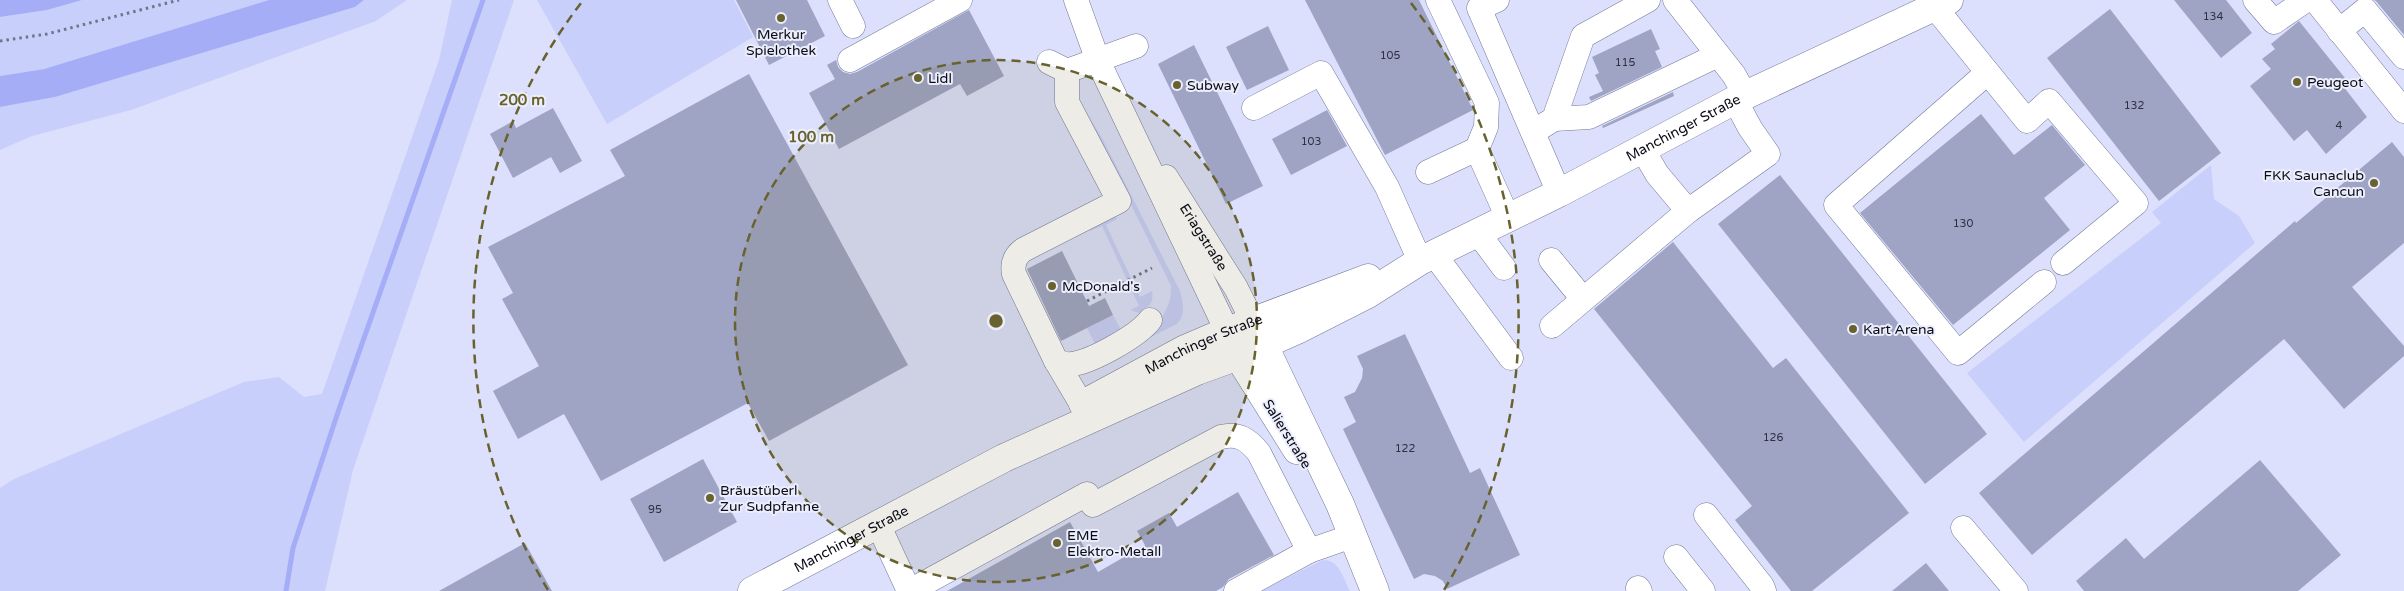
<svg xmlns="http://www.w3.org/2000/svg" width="2404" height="591" font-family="'Varela Round',sans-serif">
  <rect width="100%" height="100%" fill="#dce0fc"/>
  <g fill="#c8cffb">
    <polygon points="82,0 269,0 44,69 0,76 0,17 47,10"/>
    <polygon points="364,0 407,0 376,21 131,110 32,136 0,150 0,107 55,97 355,7"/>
    <polygon points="452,0 514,0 353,470 325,591 0,591 0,488 14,479 244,382 279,377 304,397 322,394 439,60"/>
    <polygon points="537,0 734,0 753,37 607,124"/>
    <path d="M 1083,107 L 1102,138 L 1180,291 C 1183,303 1186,314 1177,324 L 1137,344 C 1154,326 1172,313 1171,286 Z"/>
    <polygon points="2211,165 2214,199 2239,216 2255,243 2024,442 1967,373 2161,223 2152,212"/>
    <path d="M 1115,213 L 1117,219 L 1106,225 L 1140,297 L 1152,291 C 1154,302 1149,309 1139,313 L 1130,310 L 1139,306 L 1102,226 L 1090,231 L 1088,227 Z"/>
    <polygon points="1113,315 1125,337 1098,350 1087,328"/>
    <path d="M 1323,560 C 1340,560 1343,578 1350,591 L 1259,591 Z"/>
  </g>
  <g fill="#a5adf6">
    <polygon points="0,0 82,0 47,10 0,17"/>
    <polygon points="269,0 364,0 355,7 55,97 0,107 0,76 44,69"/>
  </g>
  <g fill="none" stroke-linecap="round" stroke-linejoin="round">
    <polyline stroke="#a5adf6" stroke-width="5" points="286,591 293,548 338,412 483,0"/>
  </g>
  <g fill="#9fa4c5">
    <polygon points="736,0 807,0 825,36 769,65"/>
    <polygon points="1305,0 1419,0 1473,110 1385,155"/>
    <polygon points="2174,0 2226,0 2252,33 2221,58"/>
    <polygon points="2374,0 2404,0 2404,35 2376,1"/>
    <polygon points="2110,9 2221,153 2159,201 2047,58"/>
    <polygon points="969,10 1004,76 967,96 960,84 839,149 809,93 835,79 827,65 836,60 838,67 843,72 850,74 857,72"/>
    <polygon points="2299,21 2345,78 2340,82 2367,117 2326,154 2307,130 2294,141 2250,86 2271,69 2262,59 2275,49 2271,44"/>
    <polygon points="1268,26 1289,70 1247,90 1226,47"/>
    <polygon points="1651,29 1660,49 1655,51 1662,67 1591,101 1589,97 1603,91 1595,75 1599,73 1592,57"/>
    <polygon points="1194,45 1263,186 1226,204 1158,64"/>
    <polygon points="749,74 908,365 769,441 748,403 601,481 564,414 518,439 493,391 539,366 502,299 513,293 488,247 625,176 610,150"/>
    <polygon points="1673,92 1674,96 1603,128 1602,126"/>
    <polygon points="553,108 582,161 560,173 551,157 513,178 490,134 513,121 516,128"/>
    <polygon points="1327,110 1347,146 1291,175 1272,139"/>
    <polygon points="1981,114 2014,155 2052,125 2085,165 2044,198 2070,230 1953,325 1860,213"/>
    <polygon points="2392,142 2404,157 2404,243 2352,287 2404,346 2404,356 2344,409 2284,339 2032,555 1979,493 2295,221 2296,223"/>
    <polygon points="1780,175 1987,434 1925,484 1718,224"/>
    <polygon points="1673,242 1773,368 1786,358 1909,513 1812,591 1791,591 1735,520 1752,506 1594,309"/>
    <polygon points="1062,251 1089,306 1105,298 1113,315 1061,341 1027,269"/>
    <polygon points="1405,334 1470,473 1480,468 1520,555 1447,589 1443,581 1435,576 1424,574 1414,579 1343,429 1356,422 1344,397 1355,392 1362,378 1363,369 1357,356"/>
    <polygon points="703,459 737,522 664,562 630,499"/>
    <polygon points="2260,460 2341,555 2298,591 2084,591 2076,581 2126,538 2144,559"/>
    <polygon points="1238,492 1274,555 1229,579 1223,587 1216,591 947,591 1070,522 1098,572 1145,545 1137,531 1169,513 1177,527"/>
    <polygon points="525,543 552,591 439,591"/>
    <polygon points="1926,563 1949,591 1892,591"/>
  </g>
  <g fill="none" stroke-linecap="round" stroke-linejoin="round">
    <defs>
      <g id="minor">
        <polyline points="840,0 853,26"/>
        <polyline points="1076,0 1098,61 1227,331"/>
        <polyline points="1438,0 1487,103 1486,127 1477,149"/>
        <polyline points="1497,0 1479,8 1559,193"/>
        <polyline points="1675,0 1734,75 1745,95"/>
        <polyline points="1929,0 2027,121 2049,101 2136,203 2063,263"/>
        <polyline points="2255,0 2274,22 2306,0"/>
        <polyline points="2315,0 2404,111"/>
        <polyline points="2339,31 2365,10 2404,57"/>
        <polyline points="850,60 960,0"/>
        <polyline points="1049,62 1067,71 1136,46"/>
        <path d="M 1067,71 L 1067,102 L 1119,201 L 1023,250 C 1015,256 1012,264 1014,274 L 1056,361 L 1082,405"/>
        <polyline points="1987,73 1836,205 1958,353 2044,282"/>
        <polyline points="1254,108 1321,73 1387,187 1420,261"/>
        <polyline points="1554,119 1589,117 1718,55"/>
        <polyline points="1533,132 1554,119 1583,36 1648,0"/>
        <polyline points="1642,148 1657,174 1688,211 1768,154 1750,128 1735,100"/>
        <polyline points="1428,172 1477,149 1508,218"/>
        <path id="s1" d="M 1166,177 L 1236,288 L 1252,320"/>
        <polyline points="1478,233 1504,268"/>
        <polyline points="1434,254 1511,358"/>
        <polyline points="1551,260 1583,299"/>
        <polyline points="1552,326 1688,211"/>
        <path d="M 1056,361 C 1061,363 1066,365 1072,364 C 1091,362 1138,336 1150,320"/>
        <polyline points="1706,515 1762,586 1764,591"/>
        <polyline points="878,524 909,591"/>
        <polyline points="1963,528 2016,591"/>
        <polyline points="1676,557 1703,591"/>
        <polyline points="1638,588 1640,591"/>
        <path d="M 910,591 L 1087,494 L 1093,505 L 1221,437 C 1238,433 1248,439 1259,453 L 1309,551"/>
        <polyline points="1236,591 1309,551 1352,536"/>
      </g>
      <g id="major">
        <polyline points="1256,329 1340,504 1375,591"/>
        <polyline points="1231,340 1238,356 1297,450"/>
        <path id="s2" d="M 1083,404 L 1185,349 L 1227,331 L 1368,278"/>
        <path id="s3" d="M 752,591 L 1004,458 L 1197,371 L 1238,356 L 1297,330 L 1368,294 L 1420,261 L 1559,193 L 1735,100 L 1949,0"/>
      </g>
    </defs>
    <use href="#minor" stroke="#747998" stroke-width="25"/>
    <use href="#major" stroke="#747998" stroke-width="29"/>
    <g stroke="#727488" stroke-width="3" stroke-dasharray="2.5 4" stroke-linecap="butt">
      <polyline points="0,41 47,34 179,0"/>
      <polyline points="1087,301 1152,268"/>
    </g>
    <use href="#minor" stroke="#fff" stroke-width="24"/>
    <use href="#major" stroke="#fff" stroke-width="28"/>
  </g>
  <circle cx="996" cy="321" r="261" fill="#68622e" fill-opacity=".12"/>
  <g fill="none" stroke="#68622e" stroke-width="2.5" stroke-dasharray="9 6">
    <circle cx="996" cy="321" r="261"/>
    <path d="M548 590A523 523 0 0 1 581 3M1411 3A523 523 0 0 1 1444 590"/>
  </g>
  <g fill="#68622e" stroke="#eceefc" stroke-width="2">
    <circle cx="781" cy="18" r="5"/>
    <circle cx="918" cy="78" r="5"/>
    <circle cx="2297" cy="82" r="5"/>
    <circle cx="1177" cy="85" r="5"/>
    <circle cx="2374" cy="183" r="5"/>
    <circle cx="1052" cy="286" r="5"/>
    <circle cx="1853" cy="329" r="5"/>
    <circle cx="710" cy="498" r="5"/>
    <circle cx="1057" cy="543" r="5"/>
  </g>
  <g text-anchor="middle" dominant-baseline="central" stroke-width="4" stroke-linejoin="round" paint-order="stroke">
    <g font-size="11" fill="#2f3142">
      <text x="2213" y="16">134</text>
      <text x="1390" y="55">105</text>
      <text x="1625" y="62">115</text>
      <text x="2134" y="105">132</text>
      <text x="2339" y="125">4</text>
      <text x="1311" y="141">103</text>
      <text x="1963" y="223">130</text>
      <text x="1773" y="437">126</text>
      <text x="1405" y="448">122</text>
      <text x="655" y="509">95</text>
    </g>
    <g font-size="14" fill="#0a0b16" stroke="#eceefc" text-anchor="start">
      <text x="781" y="34" text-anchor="middle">Merkur<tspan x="781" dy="16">Spielothek</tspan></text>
      <text x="928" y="78">Lidl</text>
      <text x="2307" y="82">Peugeot</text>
      <text x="1187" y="85">Subway</text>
      <text x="2364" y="175" text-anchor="end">FKK Saunaclub<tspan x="2364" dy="16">Cancun</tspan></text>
      <text x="1062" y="286">McDonald's</text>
      <text x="1863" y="329">Kart Arena</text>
      <text x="720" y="490">Bräustüberl<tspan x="720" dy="16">Zur Sudpfanne</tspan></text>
      <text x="1067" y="535">EME<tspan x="1067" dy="16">Elektro-Metall</tspan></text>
    </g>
    <g font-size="14" fill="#0a0b16" stroke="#eceefc">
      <text stroke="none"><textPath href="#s3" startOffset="1041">Manchinger Straße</textPath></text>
      <text stroke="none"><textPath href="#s1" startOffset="71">Eriagstraße</textPath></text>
      <text stroke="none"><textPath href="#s2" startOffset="135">Manchinger Straße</textPath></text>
      <text transform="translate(1287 434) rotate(58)">Salierstraße</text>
      <text stroke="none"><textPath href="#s3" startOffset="112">Manchinger Straße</textPath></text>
    </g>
  </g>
  <circle cx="996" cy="321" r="8" fill="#68622e" stroke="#eceefc" stroke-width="2.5"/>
  <g font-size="15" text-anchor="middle" font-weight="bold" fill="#68622e" stroke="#eceefc" stroke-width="4" stroke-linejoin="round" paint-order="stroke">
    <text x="522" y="105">200 m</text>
    <text x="811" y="142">100 m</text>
  </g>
</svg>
